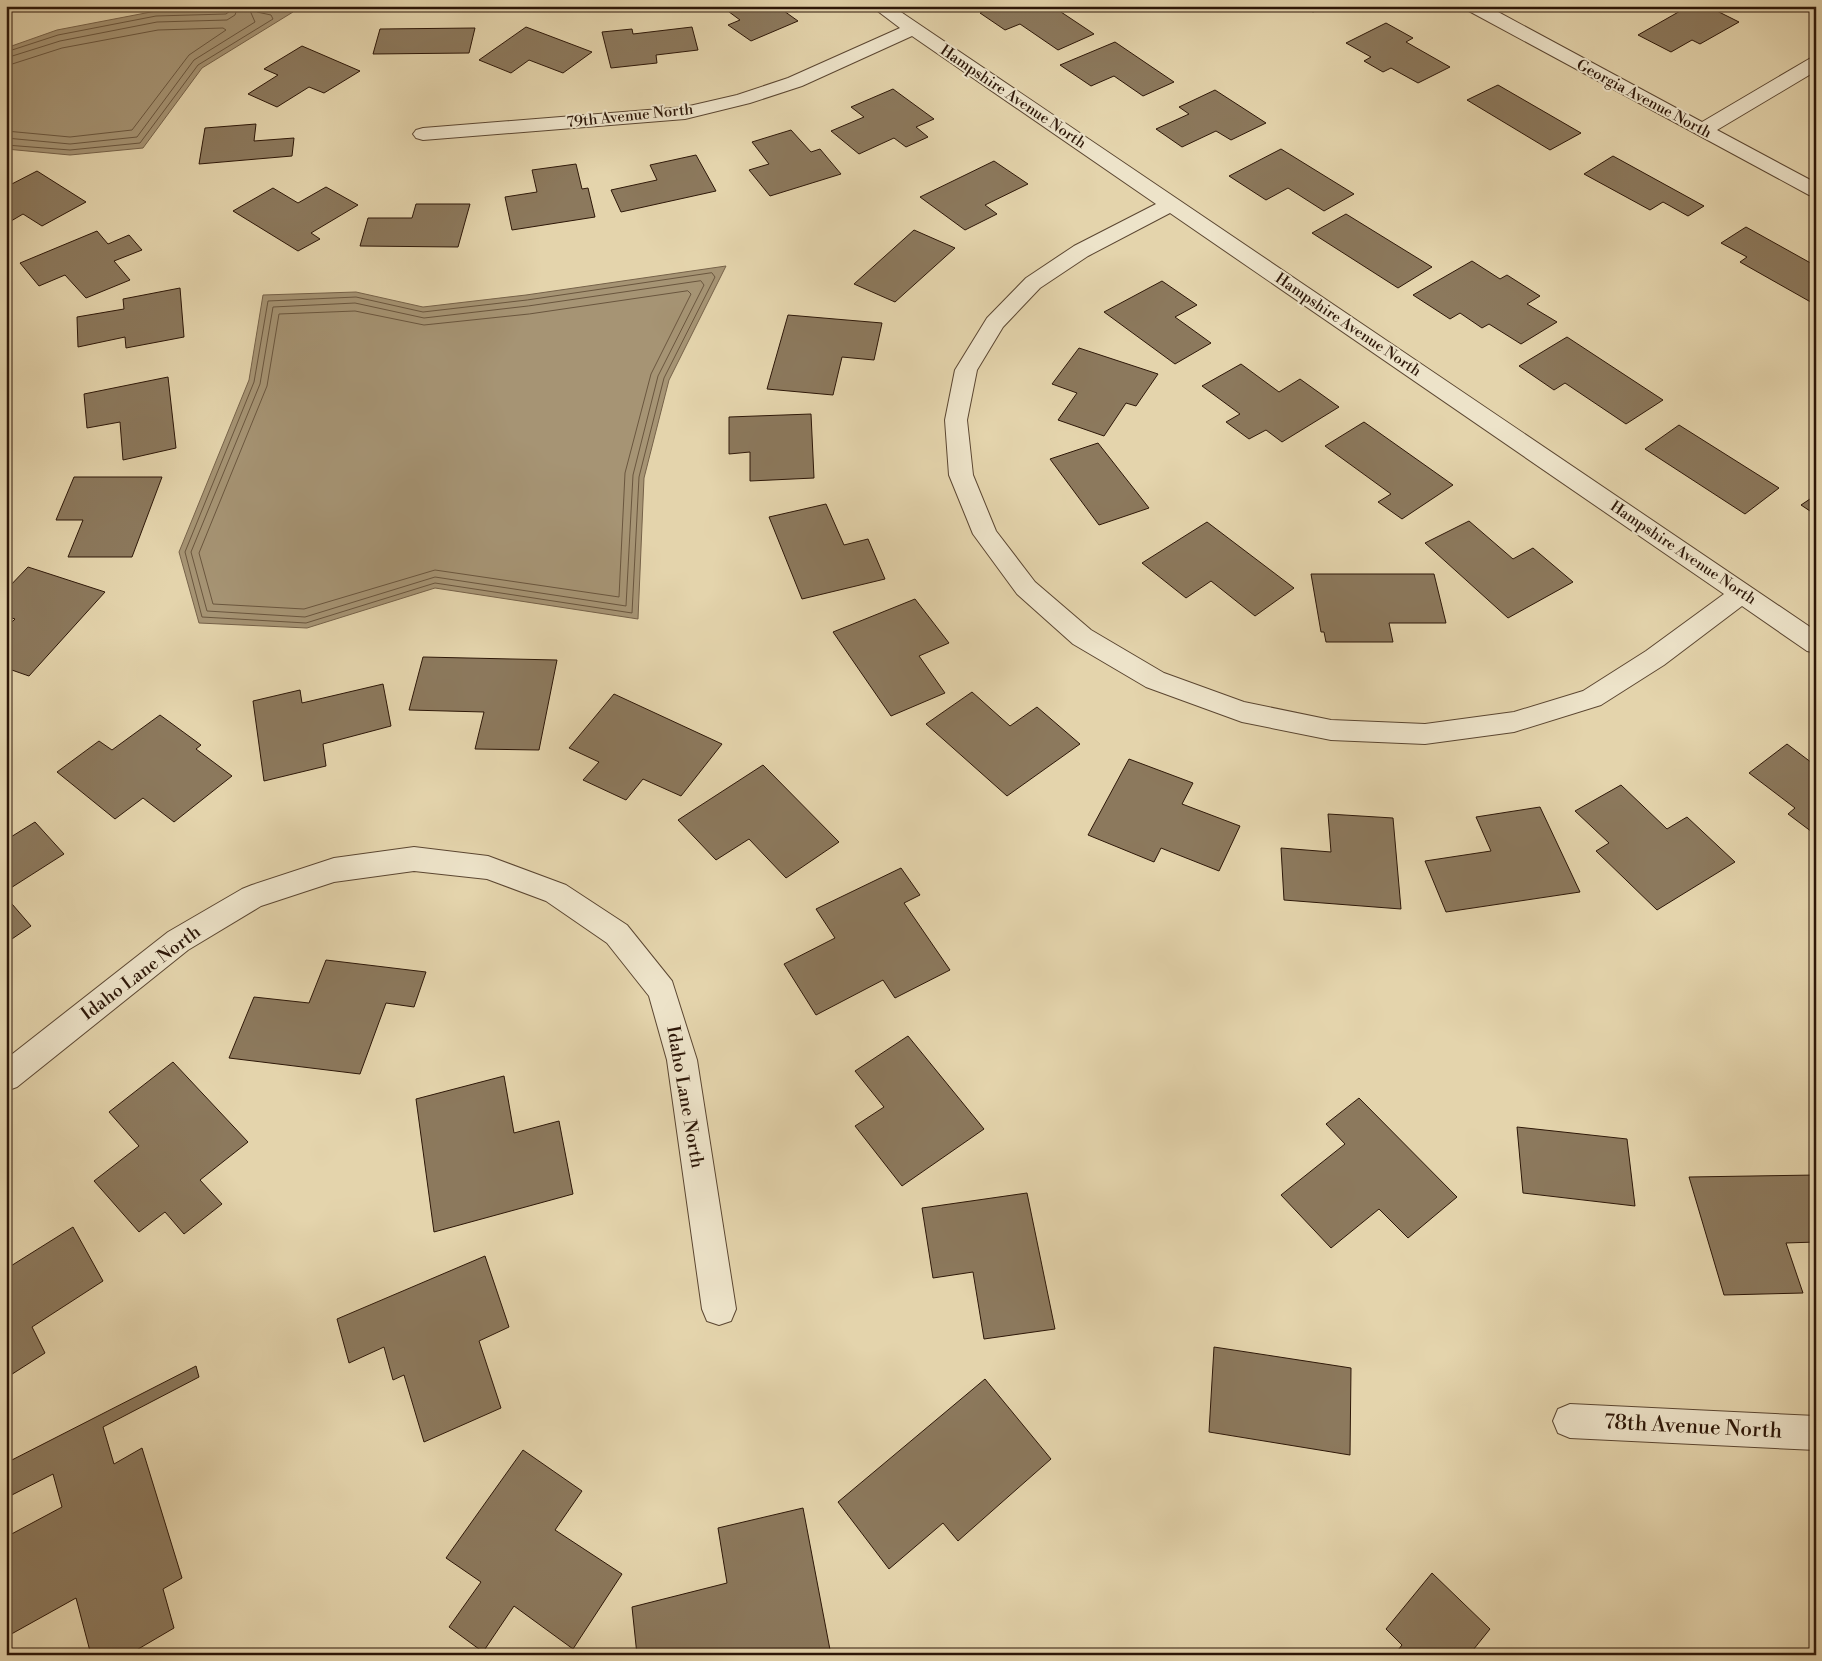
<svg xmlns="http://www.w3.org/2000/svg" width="1822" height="1661" font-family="'Libre Bodoni',serif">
  <rect width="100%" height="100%" fill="#e4d4ac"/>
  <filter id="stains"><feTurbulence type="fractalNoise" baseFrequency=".004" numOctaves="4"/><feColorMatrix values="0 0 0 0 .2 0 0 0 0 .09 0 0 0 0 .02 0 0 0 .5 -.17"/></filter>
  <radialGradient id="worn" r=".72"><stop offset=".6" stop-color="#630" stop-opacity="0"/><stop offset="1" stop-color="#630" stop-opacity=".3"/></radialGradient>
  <g fill="#a69474" stroke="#766249">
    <polygon points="252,8 293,12 202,68 143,148 70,155 6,149 6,48 57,30 156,11"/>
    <polygon points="726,266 669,380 644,478 638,619 435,588 307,628 199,623 179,552 249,380 263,295 356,292 423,307 526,295"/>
  </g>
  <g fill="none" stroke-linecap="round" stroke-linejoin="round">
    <g stroke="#6a563e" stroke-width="1">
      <polyline points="6,52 58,35 156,16 226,14 230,11 231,6"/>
      <polyline points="6,58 60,41 157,22 227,20 235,15 238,6"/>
      <polyline points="6,66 62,48 158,30 223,28 226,30 189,55 132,130 70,137 6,131"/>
      <polyline points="6,138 70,144 137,137 194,60 255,22 248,6"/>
      <polyline points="6,145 70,150 140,143 198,65 273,19 271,15 257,12 254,6"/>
      <polygon points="712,273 715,277 664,378 639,477 632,613 435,583 306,623 202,617 185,552 254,382 268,301 356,297 423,312 527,300"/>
      <polygon points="701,281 704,285 658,376 633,475 626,606 435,577 305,617 207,611 191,552 260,384 273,307 355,303 424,318 528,306"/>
      <polygon points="688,291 691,294 651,374 625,473 619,597 435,570 304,609 213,604 199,553 267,386 279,314 355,311 424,325 529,314"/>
    </g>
  </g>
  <g fill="#8c795d" stroke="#2d1708">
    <polygon points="721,6 777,6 798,21 751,41 728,25 740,20"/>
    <polygon points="995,6 1052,6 1094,34 1058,50 1020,24 1005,30 980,13"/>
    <polygon points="1302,6 1325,6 1313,12"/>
    <polygon points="1689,6 1707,6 1739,22 1700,44 1692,40 1671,52 1638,35"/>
    <polygon points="1386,23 1413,38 1406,42 1450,67 1418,83 1391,68 1383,72 1364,61 1371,57 1346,43"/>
    <polygon points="526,27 592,52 563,73 529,60 511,73 479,60"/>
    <polygon points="692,27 698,50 656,55 657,63 611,68 602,32 632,29 633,34"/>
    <polygon points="475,28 469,53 373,54 380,29"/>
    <polygon points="1115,42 1174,82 1143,96 1114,76 1091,86 1060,65"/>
    <polygon points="302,46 360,71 324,93 309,87 277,107 248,94 278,75 264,69"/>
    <polygon points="1498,85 1581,133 1550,150 1467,100"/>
    <polygon points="893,89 934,119 916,127 928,137 906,147 894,138 859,154 831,131 864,117 851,107"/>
    <polygon points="1215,90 1266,123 1231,140 1216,131 1182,147 1156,129 1189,114 1179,107"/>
    <polygon points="256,124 254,141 294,138 292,156 199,164 205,128"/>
    <polygon points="791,130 811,152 820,149 841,174 770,196 749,170 769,164 752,142"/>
    <polygon points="1281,149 1354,194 1324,211 1288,188 1266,200 1229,176"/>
    <polygon points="696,155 716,191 621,212 611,190 657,180 650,165"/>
    <polygon points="1613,156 1704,206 1688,216 1663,202 1650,210 1584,174"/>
    <polygon points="994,161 1028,184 985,205 997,214 965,230 920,197"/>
    <polygon points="576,164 582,189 588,188 595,217 512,230 505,197 537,192 532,170"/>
    <polygon points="37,171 86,202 42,226 23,214 6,224 6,187"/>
    <polygon points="326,187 358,205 311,233 320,239 298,251 233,211 273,188 298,203"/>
    <polygon points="416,204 470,204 458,247 360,246 368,218 412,218"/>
    <polygon points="1346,214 1432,267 1398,288 1312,233"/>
    <polygon points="1746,227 1816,266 1816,305 1740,262 1747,257 1721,243"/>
    <polygon points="914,230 955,248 895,302 854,284"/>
    <polygon points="97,231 108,244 129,235 142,250 114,261 130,280 86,298 65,275 39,286 20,263"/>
    <polygon points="1472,261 1500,279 1507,275 1540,296 1527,304 1557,322 1521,344 1489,324 1482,328 1460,313 1450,319 1413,295"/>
    <polygon points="1162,281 1197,305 1175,317 1211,343 1175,364 1104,312"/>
    <polygon points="180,288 184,337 126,348 125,337 78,347 77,317 124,309 123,299"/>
    <polygon points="788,315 882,323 874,360 842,357 833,395 767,389"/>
    <polygon points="1567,337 1663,400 1626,424 1565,383 1554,390 1519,366"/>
    <polygon points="1079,348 1158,374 1136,406 1126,403 1104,436 1058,420 1077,393 1052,384"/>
    <polygon points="1241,364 1279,392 1300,379 1339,407 1282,442 1266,430 1249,439 1226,422 1240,414 1202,386"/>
    <polygon points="168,377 176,448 123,460 120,422 87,428 84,394"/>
    <polygon points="811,414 814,478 750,481 750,452 729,454 729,417"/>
    <polygon points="1364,422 1453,485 1402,519 1378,502 1391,494 1325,446"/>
    <polygon points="1679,425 1779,488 1745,514 1645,449"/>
    <polygon points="1098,443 1149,508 1099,525 1050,459"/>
    <polygon points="74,477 162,477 132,557 68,557 83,520 56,520"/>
    <polygon points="1816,495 1816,515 1801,505"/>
    <polygon points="826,504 844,545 868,539 885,579 802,599 769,517"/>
    <polygon points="1469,521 1513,559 1533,548 1573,582 1508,618 1425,543"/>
    <polygon points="1207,522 1294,588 1255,616 1211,581 1186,598 1142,563"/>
    <polygon points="28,567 105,592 29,676 6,668 6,628 15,619 6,616 6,590"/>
    <polygon points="1311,574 1434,574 1446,623 1389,623 1393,642 1326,642 1324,632 1321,632"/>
    <polygon points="915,599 949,643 919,656 945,693 891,716 833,632"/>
    <polygon points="423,657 557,660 539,750 475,749 484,712 409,710"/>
    <polygon points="383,684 391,726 323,744 326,766 264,781 253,701 300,690 302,703"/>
    <polygon points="972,692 1010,726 1037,707 1080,744 1007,796 926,724"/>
    <polygon points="614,694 722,744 681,796 643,779 626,800 583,780 599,762 569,748"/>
    <polygon points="160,715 201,745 196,749 232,776 174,822 143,798 115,819 57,772 99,741 112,750"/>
    <polygon points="1787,744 1816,766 1816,835 1788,814 1795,808 1749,773"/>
    <polygon points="1129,759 1193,783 1182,804 1240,826 1219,871 1161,848 1154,862 1088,835"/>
    <polygon points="763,765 839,842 786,878 749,839 716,860 678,820"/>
    <polygon points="1621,785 1667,829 1687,817 1735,862 1657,910 1596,851 1609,843 1575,811"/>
    <polygon points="1540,807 1580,892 1446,912 1425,861 1491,851 1476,817"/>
    <polygon points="1328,814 1393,818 1401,909 1284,900 1281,848 1331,852"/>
    <polygon points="35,822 64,854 6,891 6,840"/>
    <polygon points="901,868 920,895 904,903 950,970 895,998 883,980 816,1015 784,964 835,938 816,909"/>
    <polygon points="6,897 31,926 6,943"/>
    <polygon points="326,960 426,972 414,1007 386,1003 360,1074 229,1058 254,997 309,1003"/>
    <polygon points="908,1036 984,1129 902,1186 855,1126 884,1107 855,1071"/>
    <polygon points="173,1062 248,1142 200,1180 222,1204 184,1234 165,1212 139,1232 94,1181 139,1146 109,1112"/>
    <polygon points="504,1076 514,1133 559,1121 573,1194 434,1232 416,1099"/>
    <polygon points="1359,1098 1457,1197 1408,1238 1379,1209 1331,1248 1281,1195 1345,1144 1326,1124"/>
    <polygon points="1517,1127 1627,1139 1635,1206 1523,1193"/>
    <polygon points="1816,1175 1816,1242 1786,1243 1803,1293 1724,1295 1689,1177"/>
    <polygon points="1027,1193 1055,1329 984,1339 973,1272 933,1278 922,1208"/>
    <polygon points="73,1227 103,1281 32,1327 45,1353 6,1378 6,1269"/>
    <polygon points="485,1256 509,1327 479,1341 501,1408 424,1442 404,1375 393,1380 384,1347 349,1363 337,1319"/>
    <polygon points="1214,1347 1351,1368 1350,1455 1209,1432"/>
    <polygon points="196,1366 199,1377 103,1427 114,1464 142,1448 182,1578 163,1589 174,1628 128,1655 91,1655 76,1598 6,1637 6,1537 62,1507 53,1474 6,1498 6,1463"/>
    <polygon points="985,1379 1051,1459 958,1541 943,1523 889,1569 838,1502"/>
    <polygon points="523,1450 582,1491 555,1530 622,1574 573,1649 514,1606 483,1652 449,1627 481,1582 446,1558"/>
    <polygon points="803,1508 831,1655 637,1655 632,1607 727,1583 718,1528"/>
    <polygon points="1432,1573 1490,1629 1469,1655 1394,1655 1402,1645 1386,1629"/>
  </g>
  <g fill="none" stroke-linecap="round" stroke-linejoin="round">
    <defs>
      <g id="minor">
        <path d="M 871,6 L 892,6 L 1816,631 L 1816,653 L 1807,651 L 1742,606 L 1664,665 L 1601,705 L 1514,732 L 1425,744 L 1331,740 L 1242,722 L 1146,687 L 1073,644 L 1017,594 L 973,534 L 949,475 L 945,420 L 955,370 L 987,318 L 1026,278 L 1074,246 L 1156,204 L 912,36 L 802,86 L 750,103 L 685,119 L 423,140 L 416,138 L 413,134 L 416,130 L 423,128 L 685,107 L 737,95 L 788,78 L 900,28 ZM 1170,213 L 1724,594 L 1646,651 L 1583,691 L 1514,712 L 1425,724 L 1331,720 L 1244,702 L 1164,673 L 1091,630 L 1035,582 L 996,531 L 973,475 L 967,420 L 977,370 L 1003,327 L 1040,288 L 1088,256 Z"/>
        <polygon points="1464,6 1487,6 1702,122 1809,59 1816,57 1816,71 1717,130 1816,183 1816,197 1809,195 1467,10"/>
        <polygon points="414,847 488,856 566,885 627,925 672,981 697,1060 736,1309 731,1321 719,1325 707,1321 702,1309 667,1060 649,996 607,943 546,901 487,879 414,871 334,882 261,906 188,950 17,1087 6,1091 6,1059 168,932 242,889 252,885 334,858"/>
        <polygon points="1570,1404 1816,1416 1816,1450 1570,1438 1558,1433 1553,1421 1558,1409"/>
      </g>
    </defs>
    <use href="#minor" stroke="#5b4631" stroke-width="2"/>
    <use href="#minor" fill="#ede3c9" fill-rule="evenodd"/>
  </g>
  <g text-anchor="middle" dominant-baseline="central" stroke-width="4" stroke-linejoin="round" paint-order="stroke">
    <g font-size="15" fill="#2d1708" stroke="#ede3c9">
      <text transform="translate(1013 97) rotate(34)">Hampshire Avenue North</text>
      <text transform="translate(1644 99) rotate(28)">Georgia Avenue North</text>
      <text transform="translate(630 116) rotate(-6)">79th Avenue North</text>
      <text transform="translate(1348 325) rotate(34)">Hampshire Avenue North</text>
      <text transform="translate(1683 553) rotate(34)">Hampshire Avenue North</text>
    </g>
    <g font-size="18" fill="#2d1708" stroke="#ede3c9">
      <text transform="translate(141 973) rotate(-37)">Idaho Lane North</text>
      <text transform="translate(685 1097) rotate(80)">Idaho Lane North</text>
    </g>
    <g font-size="21" fill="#2d1708" stroke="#ede3c9">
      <text transform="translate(1693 1427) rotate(3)">78th Avenue North</text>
    </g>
  </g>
  <rect width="1822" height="1661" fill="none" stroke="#e4d4ac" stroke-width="25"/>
  <rect x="8" y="8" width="1807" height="1646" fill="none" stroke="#2d1708" stroke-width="2.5"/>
  <rect x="12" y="12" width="1797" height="1636" fill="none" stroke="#2d1708"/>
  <rect width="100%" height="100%" filter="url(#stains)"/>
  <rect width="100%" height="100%" fill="url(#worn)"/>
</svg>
